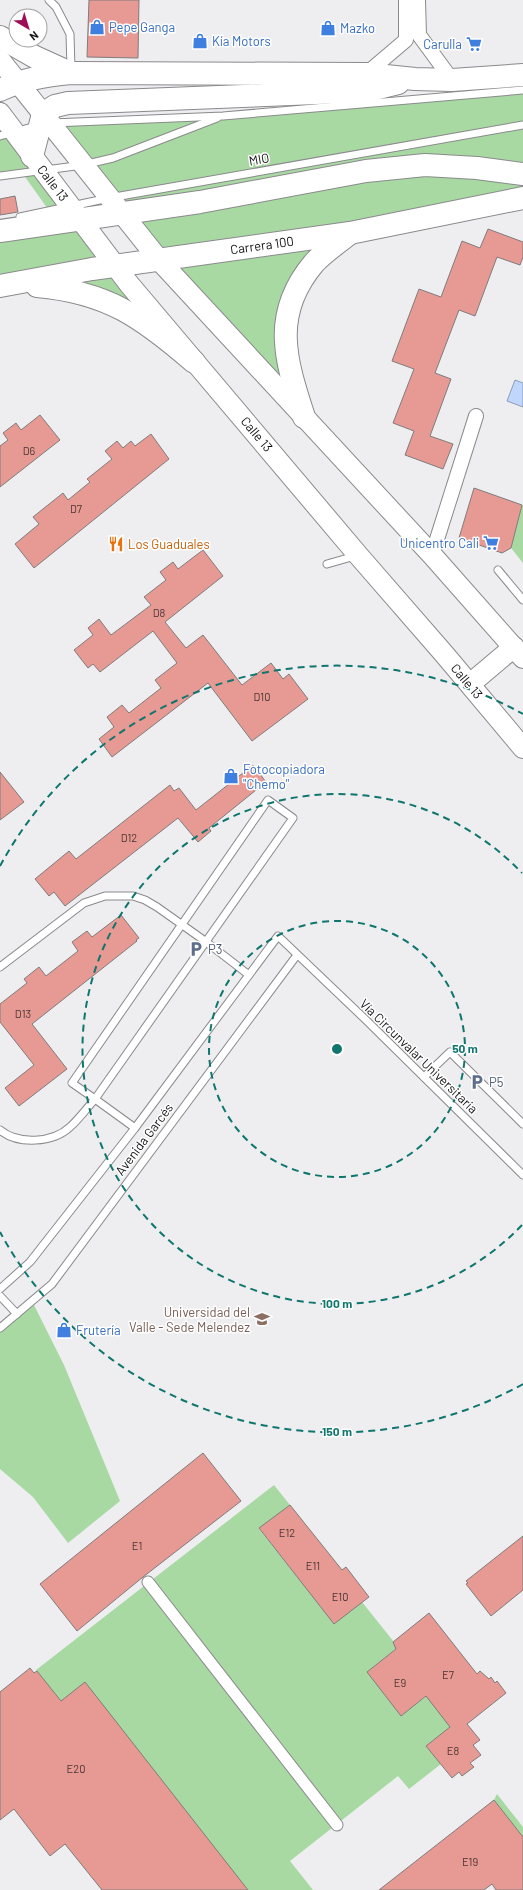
<svg xmlns="http://www.w3.org/2000/svg" width="523" height="1890" font-family="Barlow,sans-serif">
  <rect width="100%" height="100%" fill="#eeeef1"/>
  <g fill="#a8d9a3">
    <polygon points="523,90 523,198 350,233 288,310 304,417 50,123 223,116"/>
    <polygon points="0,113 194,362 102,299 0,288 0,221 50,212 23,174 0,176"/>
    <polygon points="522,505 523,505 523,563 511,548"/>
    <polygon points="32,1301 64,1365 120,1501 68,1543 33,1497 0,1469 0,1328"/>
    <polygon points="274,1485 290,1505 259,1529 334,1623 362,1602 398,1647 367,1672 401,1716 433,1691 457,1722 426,1746 441,1764 409,1789 398,1776 290,1861 313,1890 248,1890 61,1701 36,1670"/>
    <polygon points="497,1794 523,1827 523,1837 494,1800"/>
  </g>
  <polygon fill="#c0d6fc" stroke="#8d9cb7" points="515,380 523,383 523,407 507,401"/>
  <g fill="#e79993" stroke="#7f7c7c">
    <polygon points="89,0 139,0 138,58 87,57"/>
    <polygon points="15,196 18,212 0,215 0,199"/>
    <polygon points="488,229 523,242 523,257 520,265 497,257 475,316 459,310 435,373 451,379 430,436 453,444 443,469 405,455 414,431 393,423 414,369 392,361 419,289 441,297 462,241 480,248"/>
    <polygon points="40,415 60,440 0,487 0,446 8,440 3,433 16,423 21,430"/>
    <polygon points="151,434 169,459 34,568 15,544 39,524 33,517 63,493 68,500 90,482 87,479 112,459 105,451 117,441 123,448 131,441 135,446"/>
    <polygon points="474,488 522,505 511,548 502,553 459,538"/>
    <polygon points="203,550 223,576 165,622 186,648 203,635 242,685 271,663 283,679 289,674 308,699 252,741 208,683 112,757 99,739 114,727 107,717 122,705 129,713 161,688 155,680 177,663 153,631 100,672 93,664 88,668 74,650 93,635 88,628 99,619 111,635 151,605 144,597 166,580 160,572 173,562 178,569"/>
    <polygon points="253,765 266,782 209,828 211,831 198,842 178,818 65,906 54,892 49,896 35,879 69,851 76,859 170,785 174,791 179,788 196,810"/>
    <polygon points="0,772 24,802 0,820"/>
    <polygon points="121,915 139,938 136,940 137,941 32,1024 67,1069 19,1106 5,1088 34,1065 0,1022 0,1004 27,983 24,979 39,967 46,976 78,951 72,942 87,931 92,937"/>
    <polygon points="203,1453 241,1501 143,1577 77,1631 40,1584"/>
    <polygon points="290,1505 342,1570 346,1567 369,1597 334,1624 259,1528"/>
    <polygon points="523,1536 523,1590 491,1616 466,1584 468,1583 466,1581"/>
    <polygon points="429,1613 477,1674 480,1671 489,1679 491,1677 495,1683 497,1681 506,1693 467,1724 480,1740 473,1745 481,1755 470,1763 474,1767 462,1776 459,1772 452,1778 426,1746 450,1727 426,1696 401,1716 367,1672 396,1649 393,1642"/>
    <polygon points="30,1668 34,1673 37,1671 61,1701 85,1682 248,1890 102,1890 65,1844 50,1856 14,1809 0,1820 0,1692"/>
    <polygon points="494,1800 523,1837 523,1890 496,1890 492,1884 484,1890 379,1890"/>
  </g>
  <g fill="none" stroke-linecap="round" stroke-linejoin="round">
    <defs>
      <g id="service">
        <polyline points="49,0 56,7 70,34 71,69"/>
        <polyline points="52,123 223,116 523,90"/>
        <polyline points="0,136 36,126"/>
        <polyline points="0,176 83,165 113,158 217,118"/>
        <polyline points="20,217 109,198 523,125"/>
        <polyline points="327,564 355,556"/>
        <polyline points="498,570 523,600"/>
        <polygon points="268,800 293,818 95,1099 72,1083"/>
        <polyline points="0,967 84,903 105,896 133,896 145,900 157,907 205,941 249,975"/>
        <polyline points="424,1077 450,1052 523,1124"/>
        <path d="M 0,1130 C 18,1145 53,1143 70,1127 C 79,1119 87,1108 95,1099 L 135,1128"/>
        <polyline points="0,1289 30,1262 135,1128 278,936 366,1020 523,1175"/>
        <polyline points="0,1296 17,1314"/>
        <polyline points="0,1328 52,1284 297,955"/>
      </g>
      <polyline id="pedestrian" points="148,1582 337,1825"/>
      <g id="minor">
        <polyline points="418,0 419,35 452,80"/>
        <polyline points="366,74 406,40 406,0"/>
        <polyline points="432,555 476,416"/>
      </g>
      <g id="secondary">
        <polyline points="0,60 160,261 432,555 523,658"/>
        <polyline points="0,113 129,284 358,555 445,655 523,748"/>
        <polyline points="470,684 514,647"/>
      </g>
      <g id="primary">
        <polyline points="0,37 35,57 68,72"/>
        <path d="M 0,90 C 23,79 45,75 71,73 L 366,74 L 415,79 L 452,80 L 523,75"/>
        <polyline points="32,156 43,114 55,106 68,103 366,91 398,83"/>
        <polyline points="0,231 200,202 366,171 425,165 477,168 523,174"/>
        <polyline points="0,286 92,269 350,233 523,198"/>
        <path d="M 37,286 C 107,292 142,317 194,362"/>
        <path d="M 304,417 C 285,359 271,314 314,263 C 324,252 338,243 350,233"/>
      </g>
    </defs>
    <use href="#service" stroke="#8a8a8c" stroke-width="9"/>
    <use href="#pedestrian" stroke="#8a8a8c" stroke-width="13"/>
    <use href="#minor" stroke="#8a8a8c" stroke-width="16"/>
    <use href="#secondary" stroke="#8a8a8c" stroke-width="22"/>
    <use href="#primary" stroke="#8a8a8c" stroke-width="24"/>
    <use href="#service" stroke="#fff" stroke-width="7"/>
    <use href="#pedestrian" stroke="#fff" stroke-width="11"/>
    <use href="#minor" stroke="#fff" stroke-width="14"/>
    <use href="#secondary" stroke="#fff" stroke-width="20"/>
    <use href="#primary" stroke="#fff" stroke-width="22"/>
  </g>
  <g fill="none" stroke="#0f766e" stroke-width="2" stroke-dasharray="7 5">
    <circle cx="337" cy="1049" r="128"/>
    <path d="M522 1225A255 255 0 1 1 522 873"/>
    <path d="M523 1384A383 383 0 0 1 0 1232M0 866A383 383 0 0 1 523 714"/>
  </g>
  <defs>
    <symbol id="shop-bare" viewBox="-9 -9 18 18"><path d="M-5-2.5h2.3a2.7 3.5 0 0 1 5.4 0H5L5.5 6h-11ZM-1.5-2.5h3a1.5 2.3 0 0 0-3 0Z" fill="#3f7fe0" stroke="#fff" stroke-width="2.5" paint-order="stroke"/></symbol>
    <symbol id="supermarket-bare" viewBox="-9 -9 18 18"><path d="M-6-5.5h2.5l.6 2H6L4.5 2H-2.5L-4.4-4H-6ZM-1.5 3.2a1.3 1.3 0 1 0 .1 0ZM3 3.2a1.3 1.3 0 1 0 .1 0Z" fill="#3f7fe0" stroke="#fff" stroke-width="2.5" paint-order="stroke"/></symbol>
    <symbol id="restaurant-bare" viewBox="-9 -9 18 18"><path d="M-5-6h1v4h1v-4h1v4h1v-4h1v5L-1.5 .5V6h-2V.5L-5-1ZM5-6V6H3V1.5H1.5Q1.5-4 5-6Z" fill="#e8710a" stroke="#fff" stroke-width="2.5" paint-order="stroke"/></symbol>
    <symbol id="parking-bare" viewBox="-9 -9 18 18"><path d="M-3.5-5.5H1a3.5 3.5 0 0 1 0 7H-1V5.5H-3.5ZM-1-3.4V-.6H.8a1.4 1.4 0 0 0 0-2.8Z" fill="#5c6f8a" stroke="#fff" stroke-width="2.5" paint-order="stroke"/></symbol>
    <symbol id="university-bare" viewBox="-9 -9 18 18"><path d="M0-5L7-2L0 1L-7-2ZM-4 1L0 2.5L4 1V4Q0 6-4 4Z" fill="#8d6e63" stroke="#fff" stroke-width="2.5" paint-order="stroke"/></symbol>
  </defs>
  <g fill-rule="evenodd">
    <use href="#shop-bare" x="86" y="16" width="22" height="22"/>
    <use href="#shop-bare" x="317" y="17" width="22" height="22"/>
    <use href="#shop-bare" x="189" y="30" width="22" height="22"/>
    <use href="#supermarket-bare" x="463" y="33" width="22" height="22"/>
    <use href="#supermarket-bare" x="480" y="532" width="22" height="22"/>
    <use href="#restaurant-bare" x="105" y="533" width="22" height="22"/>
    <use href="#shop-bare" x="220" y="765" width="22" height="22"/>
    <use href="#parking-bare" x="185" y="938" width="22" height="22"/>
    <use href="#parking-bare" x="466" y="1071" width="22" height="22"/>
    <use href="#university-bare" x="251" y="1308" width="22" height="22"/>
    <use href="#shop-bare" x="53" y="1319" width="22" height="22"/>
  </g>
  <g text-anchor="middle" dominant-baseline="central" stroke-width="3" stroke-linejoin="round" paint-order="stroke">
    <g font-size="11" fill="#4a3635">
      <text x="29" y="450">D6</text>
      <text x="76" y="508">D7</text>
      <text x="159" y="612">D8</text>
      <text x="262" y="696">D10</text>
      <text x="129" y="837">D12</text>
      <text x="23" y="1013">D13</text>
      <text x="287" y="1532">E12</text>
      <text x="137" y="1545">E1</text>
      <text x="313" y="1565">E11</text>
      <text x="340" y="1596">E10</text>
      <text x="448" y="1674">E7</text>
      <text x="400" y="1682">E9</text>
      <text x="453" y="1750">E8</text>
      <text x="76" y="1768">E20</text>
      <text x="470" y="1861">E19</text>
    </g>
    <g font-size="13" fill="#366cbe" stroke="#fff" text-anchor="start">
      <text x="109" y="27">Pepe Ganga</text>
      <text x="340" y="28">Mazko</text>
      <text x="212" y="41">Kía Motors</text>
      <text x="462" y="44" text-anchor="end">Carulla</text>
      <text x="479" y="543" text-anchor="end">Unicentro Cali</text>
      <text x="243" y="769">Fotocopiadora<tspan x="243" dy="15">"Chemo"</tspan></text>
      <text x="76" y="1330">Frutería</text>
    </g>
    <g font-size="13" fill="#151516" stroke="#fff">
      <text transform="translate(259 159) rotate(-10)">MIO</text>
      <text transform="translate(53 183) rotate(53)">Calle 13</text>
      <text transform="translate(262 245) rotate(-8)">Carrera 100</text>
      <text transform="translate(257 434) rotate(50)">Calle 13</text>
      <text transform="translate(467 681) rotate(50)">Calle 13</text>
      <text transform="translate(419 1056) rotate(44)">Vía Circunvalar Universitaria</text>
      <text transform="translate(144 1139) rotate(-53)">Avenida Garcés</text>
    </g>
    <g font-size="13" fill="#c56008" stroke="#fff" text-anchor="start">
      <text x="128" y="544">Los Guaduales</text>
    </g>
    <g font-size="13" fill="#4e5e75" stroke="#fff" text-anchor="start">
      <text x="208" y="949">P3</text>
      <text x="489" y="1082">P5</text>
    </g>
    <g font-size="13" fill="#785e54" stroke="#fff" text-anchor="end">
      <text x="250" y="1312">Universidad del<tspan x="250" dy="15">Valle - Sede Melendez</tspan></text>
    </g>
  </g>
  <circle cx="337" cy="1049" r="6" fill="#0f766e" stroke="#fff" stroke-width="2"/>
  <g font-size="12" text-anchor="middle" font-weight="bold" fill="#0f766e" stroke="#fff" stroke-width="3" stroke-linejoin="round" paint-order="stroke">
    <text x="465" y="1053">50 m</text>
    <text x="337" y="1308">100 m</text>
    <text x="337" y="1436">150 m</text>
  </g>
  <g transform="translate(28 28) rotate(142)"><circle r="19" fill="#ffffff" stroke="#a1a1a2"/>
  <path d="M0-3L7 15L0 10L-7 15Z" fill="#9e0d58"/>
  <text y="-6" font-size="11" font-weight="bold" text-anchor="middle" fill="#151516">N</text>
  </g>
</svg>
